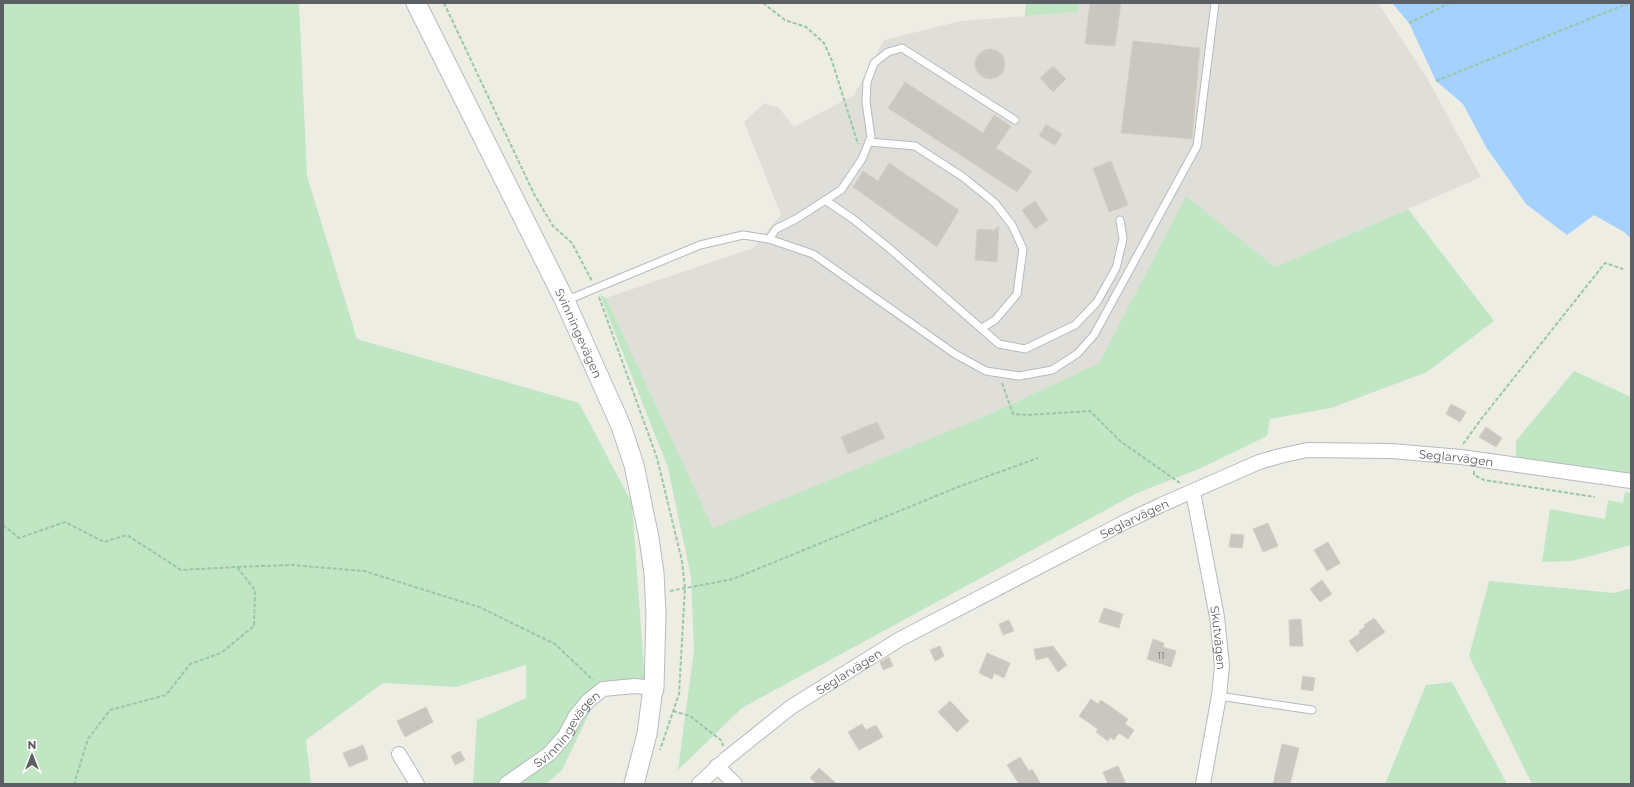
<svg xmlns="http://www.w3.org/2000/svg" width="1634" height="787" font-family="Montserrat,sans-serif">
  <rect width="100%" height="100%" fill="#eeede4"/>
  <polygon fill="#e0ded8" points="1079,3 1378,3 1427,78 1481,177 1275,267 1186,197 1099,363 990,414 713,529 606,298 753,248 781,215 744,122 764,103 779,108 794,127 854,95 884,40 961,21 1077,12"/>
  <g fill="#c0e6c3">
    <polygon points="3,3 299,3 307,176 357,339 579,403 632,503 645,683 597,697 562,770 546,784 473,784 477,720 526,698 526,665 456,687 383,683 306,740 311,784 3,784"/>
    <polygon points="1026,3 1079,3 1077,12 1025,16"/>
    <polygon points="1186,196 1275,267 1408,209 1494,321 1427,372 1331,408 1270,419 1267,436 1199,469 1137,493 742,708 678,770 694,650 691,577 668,468 600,295 606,298 713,528 990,414 1099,363"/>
    <polygon points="1574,371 1631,397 1631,473 1516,457 1516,441"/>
    <polygon points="1625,492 1631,493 1631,545 1572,561 1542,562 1550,509 1605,519 1608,500 1623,503"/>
    <polygon points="1489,581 1614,593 1631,588 1631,784 1532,784 1469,656"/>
    <polygon points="1452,682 1507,784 1385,784 1426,685"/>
  </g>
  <polygon fill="#a4d1ff" points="1392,3 1631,3 1631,238 1624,232 1594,215 1567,235 1526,204 1486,147 1463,104 1436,81 1409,23"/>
  <g fill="#cac7c1" stroke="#d3cfc2">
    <polygon points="1090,3 1121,3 1115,46 1085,44"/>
    <polygon points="1133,41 1200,48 1192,139 1121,133"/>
    <circle cx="990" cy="64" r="15"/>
    <polygon points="1053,66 1066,79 1053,92 1040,78"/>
    <polygon points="905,82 983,133 994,115 1011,126 996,148 1032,171 1017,192 888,108"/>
    <polygon points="1046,124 1062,134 1055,145 1039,136"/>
    <polygon points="1111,161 1128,205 1109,212 1093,168"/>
    <polygon points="889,163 959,210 937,247 853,187 863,171 878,181"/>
    <polygon points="1035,201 1048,220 1035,229 1022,210"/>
    <polygon points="999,226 997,262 975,260 977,229 993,230 992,232"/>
    <polygon points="1451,404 1466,412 1460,422 1446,414"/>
    <polygon points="877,422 885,438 848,454 841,437"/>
    <polygon points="1486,427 1502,438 1496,447 1479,437"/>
    <polygon points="1268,523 1278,546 1263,552 1253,529"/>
    <polygon points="1231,534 1244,535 1242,548 1229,547"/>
    <polygon points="1328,542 1340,563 1327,571 1314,550"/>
    <polygon points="1322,580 1332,594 1320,602 1310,589"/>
    <polygon points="1104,608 1123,614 1119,628 1099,622"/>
    <polygon points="1374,618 1385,632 1357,652 1349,641 1360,633 1359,631 1365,627 1364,625"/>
    <polygon points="1301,619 1303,646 1290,646 1289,620"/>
    <polygon points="1009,620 1014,631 1003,635 999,624"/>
    <polygon points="1153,639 1164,643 1163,647 1176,651 1171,667 1147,659"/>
    <polygon points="940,646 944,656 935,661 930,650"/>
    <polygon points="1053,646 1067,665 1058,672 1048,657 1036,660 1034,649"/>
    <polygon points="987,653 1010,663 1004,678 994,673 992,679 979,673"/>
    <polygon points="889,657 893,666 883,670 880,662"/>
    <polygon points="1303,676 1315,678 1313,691 1301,689"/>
    <polygon points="1091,699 1098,704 1101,700 1128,719 1125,724 1134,730 1128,739 1119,733 1114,740 1110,737 1108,741 1096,732 1098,729 1079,716"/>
    <polygon points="950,701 969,721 957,732 938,712"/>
    <polygon points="426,707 433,722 405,737 397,721"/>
    <polygon points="862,724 866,730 876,725 883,737 859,750 848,732"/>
    <polygon points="1282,744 1299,748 1290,784 1273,784"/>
    <polygon points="363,745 368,759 349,767 343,753"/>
    <polygon points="460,751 465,760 455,765 451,756"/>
    <polygon points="1020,757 1029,771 1032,769 1041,784 1019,784 1007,765"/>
    <polygon points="1118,766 1126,784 1108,784 1103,772"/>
    <polygon points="819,768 837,784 817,784 810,778"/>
  </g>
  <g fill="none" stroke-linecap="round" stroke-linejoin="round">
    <defs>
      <g id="lane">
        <polyline points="869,142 915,146 963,177 995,203 1012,225 1023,249 1017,294 995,320 982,328"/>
        <polyline points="825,200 853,219 889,248 999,344 1025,349 1075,325 1097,302 1116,268 1123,239 1120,220"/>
        <polyline points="769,239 776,229 796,219 841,190 862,159 871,137 866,102 867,82 874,63 888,52 902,48 1015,120"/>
        <polyline points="565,301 700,245 743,235 769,239 813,254 955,354 986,371 1019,376 1052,370 1077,354 1094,335 1197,146 1215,3"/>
        <polyline points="1219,696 1312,710"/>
      </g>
      <g id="street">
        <path id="s1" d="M 1193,492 L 1217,617 L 1222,666 L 1219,696 L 1203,784"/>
        <polyline points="399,754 417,784"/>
        <polyline points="717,766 735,784"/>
        <path id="s2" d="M 506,784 L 549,754 L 565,736 L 575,717 L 588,701 L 603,689 L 635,686 L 654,688"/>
        <path id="s3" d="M 699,784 L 726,759 L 791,707 L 900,639 L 1127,521 L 1161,505 L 1259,462 L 1280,456 L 1307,450 L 1391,451 L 1461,457 L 1631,481"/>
      </g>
      <g id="secondary">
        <path id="s4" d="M 416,3 L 565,301 L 621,426 L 634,465 L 649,538 L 654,573 L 656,614 L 654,688 L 652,695 L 647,734 L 634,784"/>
      </g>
    </defs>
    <use href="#lane" stroke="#b6b9be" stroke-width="9"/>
    <use href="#street" stroke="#b6b9be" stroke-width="16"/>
    <use href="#secondary" stroke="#b7bac0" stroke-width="21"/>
    <g stroke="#99c7aa" stroke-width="2" stroke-dasharray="4 2" stroke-linecap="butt">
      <polyline points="444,3 534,194 553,226 572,243 592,281"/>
      <polyline points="763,3 785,20 806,27 824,43 832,61 858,144"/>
      <polyline points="1409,23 1450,3"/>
      <polyline points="1436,81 1629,3"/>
      <polyline points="599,297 657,458 682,561 685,588 679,694 660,750"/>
      <polyline points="1002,383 1013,414 1028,415 1090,411 1120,441 1180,483"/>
      <polyline points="1463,444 1482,418 1605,263 1623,269"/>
      <polyline points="1474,471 1474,475 1484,480 1595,497"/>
      <polyline points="3,525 19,538 65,522 104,542 127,535 181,570 237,567 255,590 254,626 221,653 190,664 166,695 110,710 88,739 74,784"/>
      <polyline points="237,567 291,565 364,571 479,607 555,644 593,680"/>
      <polyline points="670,591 733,579 958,487 1038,458"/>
      <polyline points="673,711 690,716 722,741 723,746"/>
    </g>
    <use href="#lane" stroke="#fff" stroke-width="7"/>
    <use href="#street" stroke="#fff" stroke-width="14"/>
    <use href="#secondary" stroke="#fff" stroke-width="19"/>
  </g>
  <g text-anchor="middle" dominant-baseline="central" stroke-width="3" stroke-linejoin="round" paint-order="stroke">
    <g font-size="10" fill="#78797b">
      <text x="1161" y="655">11</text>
    </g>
    <g font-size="12" fill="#5c5f64" stroke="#fff">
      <text stroke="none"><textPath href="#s4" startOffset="368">Svinningevägen</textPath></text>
      <text stroke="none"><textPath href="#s3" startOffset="848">Seglarvägen</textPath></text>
      <text stroke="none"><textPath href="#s3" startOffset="512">Seglarvägen</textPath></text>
      <text stroke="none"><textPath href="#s1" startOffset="148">Skutvägen</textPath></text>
      <text stroke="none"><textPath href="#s3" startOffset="188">Seglarvägen</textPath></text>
      <text stroke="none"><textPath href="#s2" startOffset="83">Svinningevägen</textPath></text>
    </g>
  </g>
  <rect width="1634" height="787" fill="none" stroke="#5c5f64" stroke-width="8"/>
  <g transform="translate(32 755)" stroke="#ffffff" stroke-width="3" paint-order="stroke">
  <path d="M0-3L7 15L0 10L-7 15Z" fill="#5c5f64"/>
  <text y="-6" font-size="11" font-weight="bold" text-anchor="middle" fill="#5c5f64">N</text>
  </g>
</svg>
